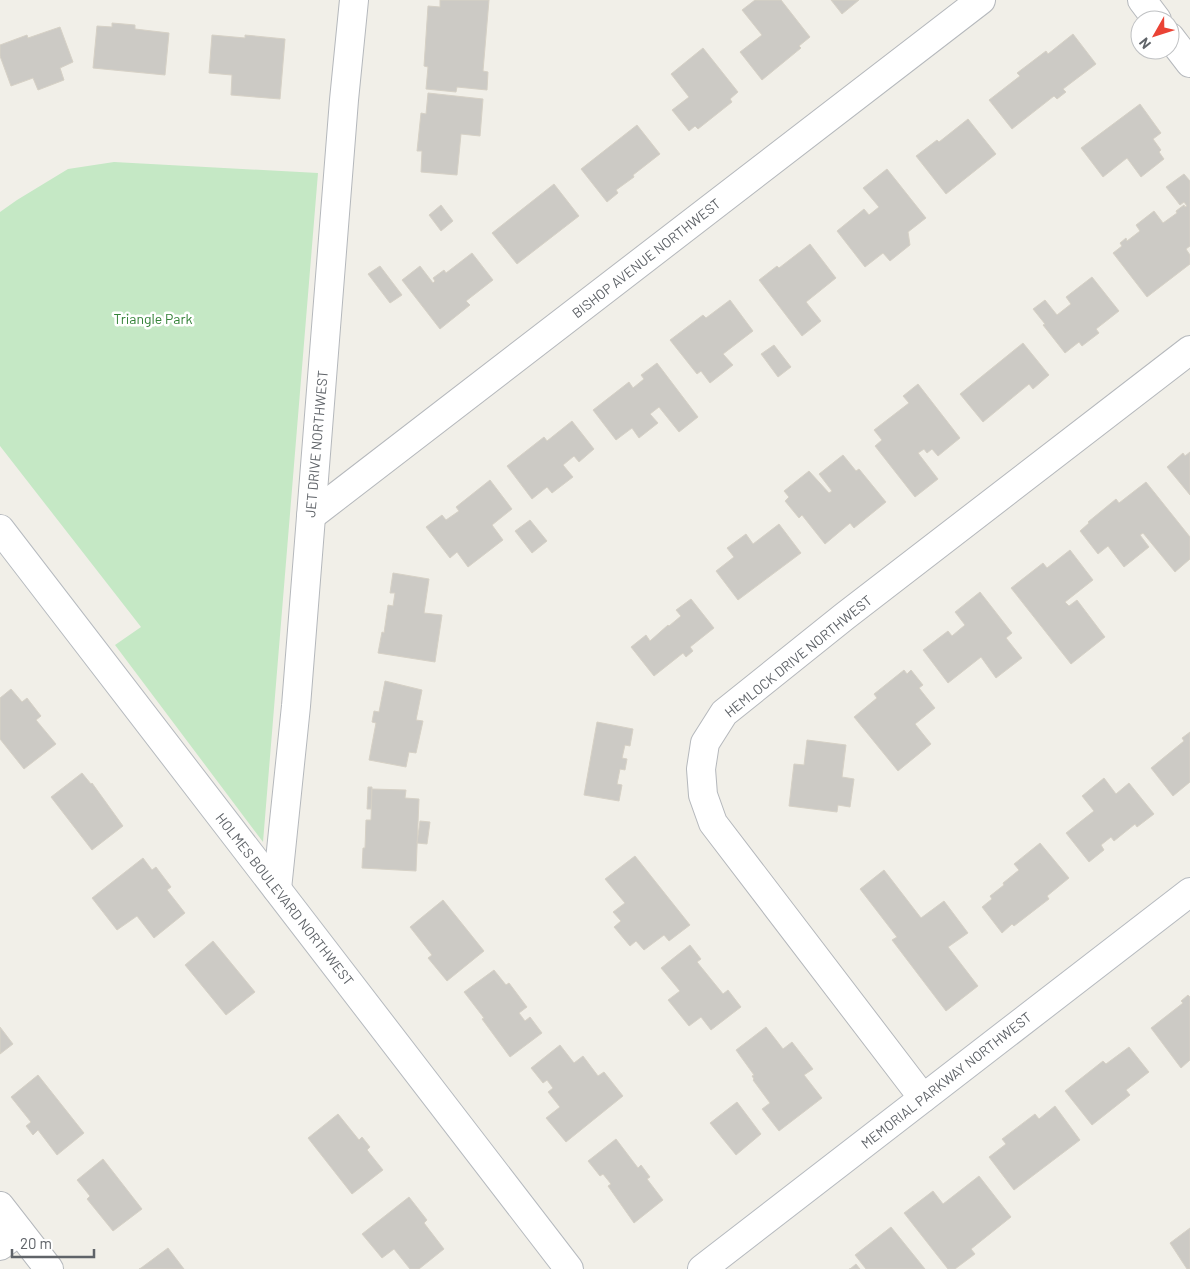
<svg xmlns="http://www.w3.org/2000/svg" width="1190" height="1269" font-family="Barlow,sans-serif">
  <rect width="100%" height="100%" fill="#f1efe8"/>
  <polygon fill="#c5e8c5" points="114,162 318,173 263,842 115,645 141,627 0,446 0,212 17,200 68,169"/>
  <g fill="#cccac5" stroke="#d6d1c6">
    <polygon points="440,0 489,0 483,71 488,72 487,90 457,87 456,92 426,89 428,67 424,66 428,6 440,7"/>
    <polygon points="755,0 781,0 810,37 799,46 801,48 762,80 740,52 762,35 742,10"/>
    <polygon points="831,0 859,0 842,14"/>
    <polygon points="112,23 135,25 135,29 169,33 165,75 93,68 97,26 112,27"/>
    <polygon points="60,27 73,62 60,68 64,80 38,90 33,78 11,86 0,56 0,45 27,35 28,38"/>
    <polygon points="1073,34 1096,64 1063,89 1066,92 1057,99 1054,96 1012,129 989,100 1020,76 1017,73 1046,51 1048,54"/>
    <polygon points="212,35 245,38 245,35 285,39 280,99 231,95 232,75 209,73"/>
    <polygon points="703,48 738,92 730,99 732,102 698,129 695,126 689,131 672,110 689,97 671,74"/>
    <polygon points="428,93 483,99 480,136 461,134 457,175 421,172 422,151 417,151 421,113 426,114"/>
    <polygon points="1140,104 1161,133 1153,139 1161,150 1159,152 1164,159 1141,177 1127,158 1103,177 1081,148"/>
    <polygon points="968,119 996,154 946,194 916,156 937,140 939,142"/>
    <polygon points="637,125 660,154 633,175 634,177 616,190 618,193 607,202 581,169"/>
    <polygon points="887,169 926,218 908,232 910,245 890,261 883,253 865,267 837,231 864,209 869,215 879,207 863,188"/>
    <polygon points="1184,174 1190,181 1190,246 1186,249 1190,255 1190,264 1147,297 1113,253 1122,246 1120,243 1126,238 1127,241 1140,231 1136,225 1154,211 1163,223 1177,213 1176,211 1184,205 1185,207 1187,206 1184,202 1180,205 1166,187"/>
    <polygon points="554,184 579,216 517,264 492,233"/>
    <polygon points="441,205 453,221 441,231 429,215"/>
    <polygon points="810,244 836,278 806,302 821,321 802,336 759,280 777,266 779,268"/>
    <polygon points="472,253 493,280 466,301 470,305 440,329 402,280 420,266 433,283 435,281 433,278 444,270 446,273"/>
    <polygon points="380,266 402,295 390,303 368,274"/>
    <polygon points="1092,277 1119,311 1096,329 1099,333 1082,346 1079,342 1065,353 1043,325 1045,324 1033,309 1045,300 1057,315 1071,304 1066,297"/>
    <polygon points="730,300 753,331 723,354 733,365 710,383 701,371 697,374 670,340 703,315 706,318"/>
    <polygon points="1023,343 1049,375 1033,389 1029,384 983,422 960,394"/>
    <polygon points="774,345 791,367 778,377 761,354"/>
    <polygon points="657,363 698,417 679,432 659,407 650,414 658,423 639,438 632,428 616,440 593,410 629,382 633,388 644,379 641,375"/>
    <polygon points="918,384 960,438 938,456 932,449 927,453 924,449 918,453 938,479 915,497 875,446 882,440 874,430 909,403 903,396"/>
    <polygon points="572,421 594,449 579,462 574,456 563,465 573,477 552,493 547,487 532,499 507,466 544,437 547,441"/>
    <polygon points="1190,452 1190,495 1167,467 1183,453 1185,456"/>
    <polygon points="843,455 856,471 859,469 886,502 854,528 850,523 825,544 802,515 799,518 785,501 789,497 784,491 809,471 829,493 832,491 819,474"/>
    <polygon points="490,480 512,509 492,525 503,540 468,567 457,552 450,558 426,527 442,515 446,520 459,511 456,507"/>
    <polygon points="1146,482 1190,537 1190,559 1175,572 1143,533 1140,535 1149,547 1124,567 1108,546 1098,554 1080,531 1089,523 1088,522 1116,499 1119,503"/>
    <polygon points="530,520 547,541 532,553 515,531"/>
    <polygon points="779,524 801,553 738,600 716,571 734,557 727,548 746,534 753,544"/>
    <polygon points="1070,550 1093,580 1065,602 1069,606 1077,600 1105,637 1071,664 1011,588 1043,563 1047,568"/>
    <polygon points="393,573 429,579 424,613 442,615 435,662 378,653 382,632 384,633 388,605 393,606 395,593 390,593"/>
    <polygon points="980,592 1012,633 1006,638 1022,658 996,678 981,657 948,683 923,650 948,631 952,636 965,625 955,612"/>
    <polygon points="691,599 714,628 690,647 693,651 686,657 683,653 654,676 631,647 646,635 650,641 668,625 669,626 681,616 676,610"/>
    <polygon points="904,670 907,674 911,670 923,685 919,688 935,708 915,724 931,744 898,771 854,717 877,698 874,694"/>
    <polygon points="385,681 422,690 416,720 423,721 416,753 409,752 406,767 369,760 376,723 372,722 374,711 379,712"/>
    <polygon points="11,689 22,702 27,698 41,716 36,720 56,744 24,769 0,739 0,698"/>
    <polygon points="597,722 633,729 630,746 625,745 622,758 627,759 625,770 620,769 617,784 622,785 619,801 584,795"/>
    <polygon points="1190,732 1190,782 1173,796 1151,768 1184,741 1182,738"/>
    <polygon points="807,740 846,745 842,777 854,779 850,807 838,805 837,812 789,806 794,764 804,765"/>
    <polygon points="82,773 91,784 92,783 123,826 92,850 51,797"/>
    <polygon points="1104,778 1116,794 1129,783 1154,814 1137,827 1135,824 1114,841 1111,837 1101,845 1104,850 1089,862 1066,833 1094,811 1082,796"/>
    <polygon points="368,787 372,787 371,809 367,809"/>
    <polygon points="372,789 406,790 405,798 419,799 416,871 362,868 363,848 365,848 366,820 371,820"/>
    <polygon points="420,821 430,822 427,844 417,843"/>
    <polygon points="1040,843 1069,878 1047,896 1049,899 1014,926 1012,924 1002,933 982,907 992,899 990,896 1004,885 1003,883 1019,870 1014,864"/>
    <polygon points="635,856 690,925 669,941 664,935 644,950 636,941 630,946 614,927 621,921 613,912 625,903 605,879"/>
    <polygon points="143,858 152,870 156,867 171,887 167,890 185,913 154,938 137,916 117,930 92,898"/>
    <polygon points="884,870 921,918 944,901 968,933 948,947 978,986 946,1011 892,940 897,937 860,889"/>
    <polygon points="443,900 484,951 447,981 428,958 432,955 410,927"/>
    <polygon points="213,941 255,992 226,1015 185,965"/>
    <polygon points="690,945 701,959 697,962 723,994 728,990 741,1007 711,1030 701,1017 689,1026 668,1000 680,991 661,968"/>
    <polygon points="494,970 506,985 509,983 527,1007 519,1013 525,1021 530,1017 542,1033 510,1057 482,1019 484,1018 464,992"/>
    <polygon points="1188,995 1190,997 1190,1060 1181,1068 1151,1028 1183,1003 1181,1001"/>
    <polygon points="0,1027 13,1044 0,1054"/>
    <polygon points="766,1027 783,1049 792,1042 813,1069 804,1075 822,1098 779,1131 762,1109 770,1103 753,1080 754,1079 752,1076 754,1075 736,1050"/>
    <polygon points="560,1045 574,1063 583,1056 598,1076 604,1072 623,1096 566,1142 546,1118 560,1107 548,1092 553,1088 547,1080 543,1083 531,1068"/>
    <polygon points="1129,1047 1149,1072 1126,1090 1130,1095 1092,1125 1065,1091 1103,1061 1106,1064"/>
    <polygon points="38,1075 84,1133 57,1155 38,1130 33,1135 26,1126 31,1122 11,1097"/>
    <polygon points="737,1102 761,1134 736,1155 710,1123"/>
    <polygon points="1055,1106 1080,1140 1014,1190 989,1157 1006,1144 1002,1139 1035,1114 1039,1119"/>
    <polygon points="338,1114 359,1140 362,1137 370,1147 367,1150 383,1170 352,1194 308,1138"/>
    <polygon points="616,1139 638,1168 641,1165 650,1177 647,1179 663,1200 634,1223 608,1186 611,1184 603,1174 600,1176 588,1161"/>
    <polygon points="103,1159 142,1209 113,1231 87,1199 90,1196 77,1180"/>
    <polygon points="979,1176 1011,1217 971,1249 975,1254 955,1269 948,1269 904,1213 933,1191 943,1204"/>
    <polygon points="409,1197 427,1220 424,1223 444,1249 419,1269 410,1269 394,1249 382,1258 362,1234"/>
    <polygon points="891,1227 925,1269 866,1269 855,1255"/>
    <polygon points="1190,1228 1190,1269 1187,1269 1170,1243"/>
    <polygon points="168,1248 184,1269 139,1269 141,1268"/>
    <polygon points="856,1264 860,1269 849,1269 850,1269"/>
  </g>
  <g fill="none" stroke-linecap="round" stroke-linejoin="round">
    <defs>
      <g id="street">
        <polyline points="1142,0 1157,20"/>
        <polyline points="1170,37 1190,63"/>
        <polyline points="311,516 981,0"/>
        <polyline points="277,889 296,706 344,100 354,0"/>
        <polyline points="923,1098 713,823 703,795 701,769 705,743 724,713 845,616 1190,350"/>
        <polyline points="0,1206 49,1269"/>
        <polyline points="0,1246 19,1231"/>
      </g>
      <g id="secondary">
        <polyline points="0,529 569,1269"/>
        <polyline points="702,1269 1190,892"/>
      </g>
    </defs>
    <use href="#street" stroke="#b5b8bc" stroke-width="30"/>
    <use href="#secondary" stroke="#b6babf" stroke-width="30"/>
    <use href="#street" stroke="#fff" stroke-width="28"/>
    <use href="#secondary" stroke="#fff" stroke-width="28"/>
  </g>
  <g text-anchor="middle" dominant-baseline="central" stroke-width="5" stroke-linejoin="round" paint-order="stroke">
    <g font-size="14" fill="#5f6368" stroke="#fff">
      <text transform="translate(646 258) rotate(-38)">BISHOP AVENUE NORTHWEST</text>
      <text transform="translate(316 444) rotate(-85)">JET DRIVE NORTHWEST</text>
      <text transform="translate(798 656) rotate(-39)">HEMLOCK DRIVE NORTHWEST</text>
      <text transform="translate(285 899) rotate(52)">HOLMES BOULEVARD NORTHWEST</text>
      <text transform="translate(946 1080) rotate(-38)">MEMORIAL PARKWAY NORTHWEST</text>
    </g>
    <g font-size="14" fill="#348238" stroke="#fff">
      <text x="153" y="318">Triangle Park</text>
    </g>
  </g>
  <g transform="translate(1155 35) rotate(231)"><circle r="24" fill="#ffffff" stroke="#bfc1c3"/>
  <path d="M0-4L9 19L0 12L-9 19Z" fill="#ea4335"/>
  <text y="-8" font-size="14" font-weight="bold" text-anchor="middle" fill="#5f6368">N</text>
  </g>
  <path d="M12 1249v8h82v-8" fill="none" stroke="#5f6368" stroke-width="2.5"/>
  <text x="20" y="1249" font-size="15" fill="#5f6368" stroke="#ffffff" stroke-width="4" paint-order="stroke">20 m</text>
</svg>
